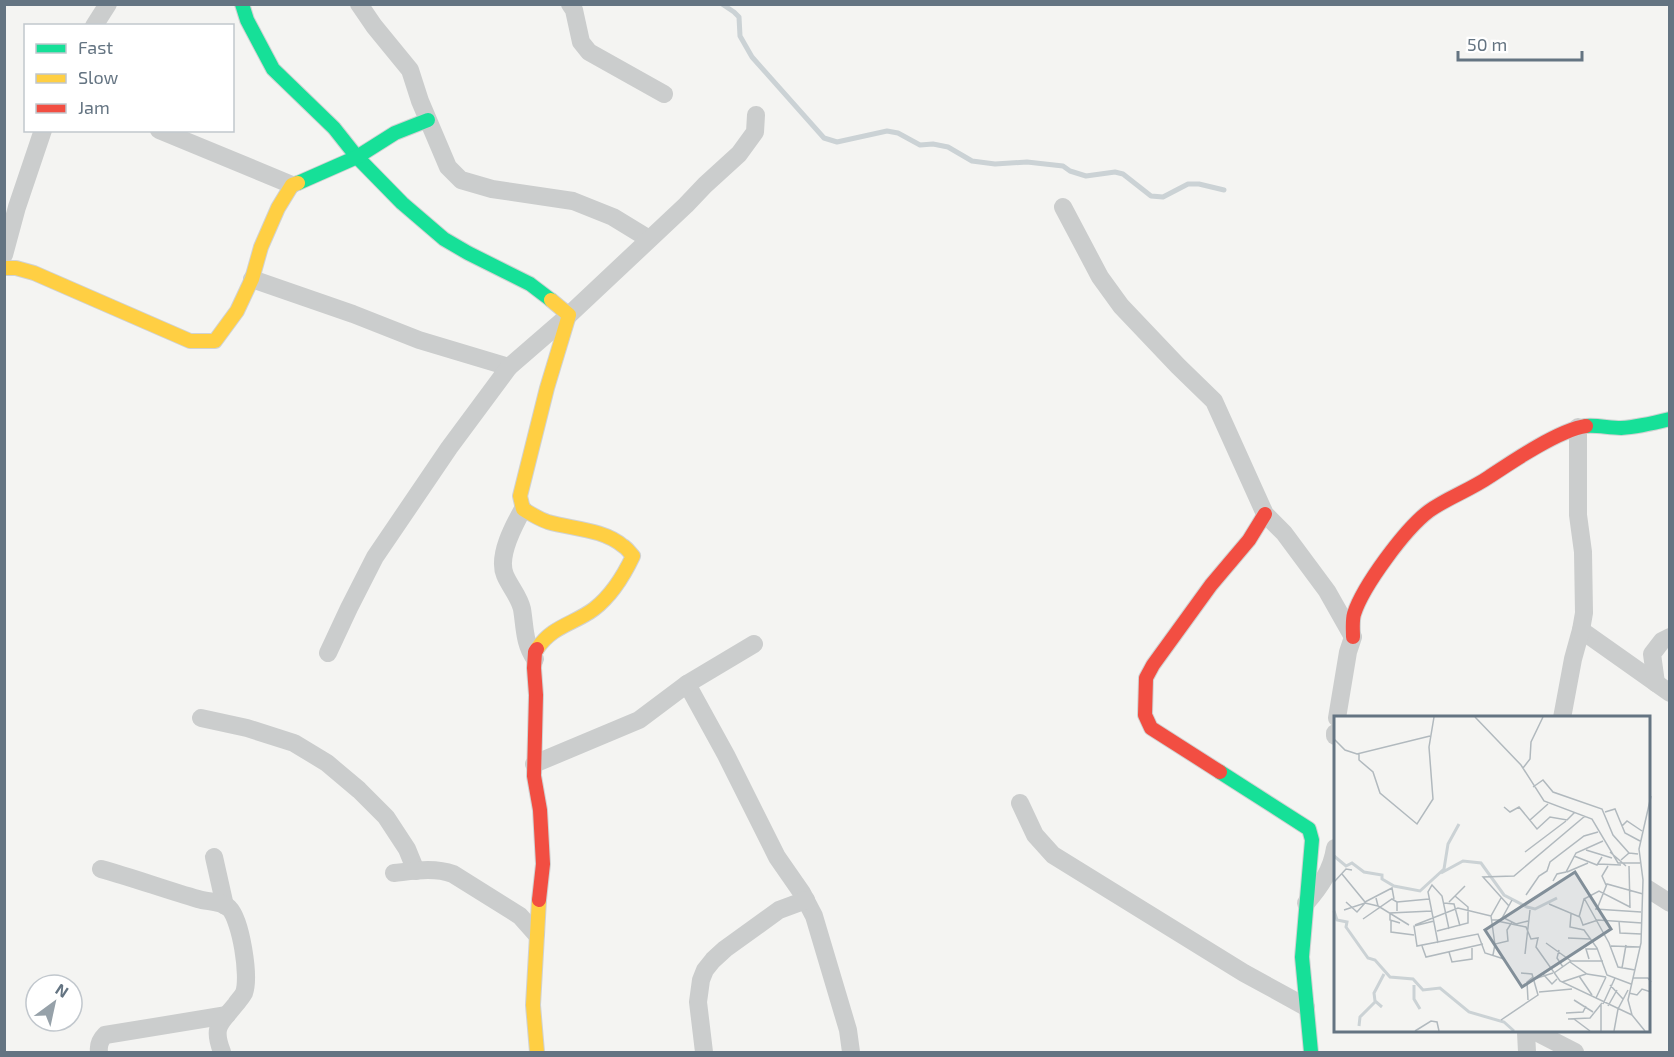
<svg xmlns="http://www.w3.org/2000/svg" width="1674" height="1057" font-family="'Exo 2',sans-serif">
  <rect width="100%" height="100%" fill="#f4f4f2"/>
  <g fill="none" stroke-linecap="round" stroke-linejoin="round">
    <polyline stroke="#cbd2d5" stroke-width="5" points="722,4 734,12 739,17 740,36 752,57 824,138 837,142 887,131 898,133 920,145 933,144 948,147 972,161 995,164 1027,162 1063,166 1070,171 1086,176 1115,172 1123,174 1151,196 1163,197 1188,184 1199,184 1224,190"/>
    <defs>
      <g id="fast">
        <polyline points="242,4 247,20 273,69 334,128 357,157 402,203 444,239 468,253 530,284 551,300"/>
        <polyline points="298,183 357,157 395,133 428,120"/>
        <path d="M 1586,426 C 1598,425 1609,428 1621,428 C 1638,427 1654,423 1670,419"/>
        <polyline points="1220,772 1309,829 1312,840 1302,957 1311,1052"/>
      </g>
      <g id="slow">
        <polyline points="4,268 16,268 34,273 190,341 215,341 237,311 252,279 261,247 278,208 292,185 298,183"/>
        <path d="M 537,649 C 552,626 574,624 594,609 C 611,596 624,575 633,556 C 630,553 627,548 623,546 C 603,529 572,529 548,522 C 539,519 531,514 523,509 L 520,496 L 547,388 L 569,315 L 551,300"/>
        <polyline points="537,1052 533,1005 539,900"/>
      </g>
      <g id="jam">
        <path d="M 1353,637 C 1353,630 1352,621 1354,614 C 1363,586 1405,529 1429,511 C 1447,498 1470,490 1489,477 C 1513,461 1559,430 1586,426"/>
        <polyline points="537,649 535,652 534,668 536,695 534,776 540,810 543,864 539,900"/>
        <polyline points="1220,772 1151,728 1145,715 1146,678 1153,665 1211,585 1249,540 1265,514"/>
      </g>
    </defs>
    <use href="#fast" stroke="#d0d2d2" stroke-width="16"/>
    <use href="#slow" stroke="#d0d2d2" stroke-width="16"/>
    <use href="#jam" stroke="#d0d2d2" stroke-width="16"/>
    <g stroke="#cbcdcd" stroke-width="18">
      <polyline points="359,4 374,26 410,70 420,101 448,167 461,180 492,189 573,201 613,217 649,239"/>
      <polyline points="570,4 574,10 581,42 589,52 664,94"/>
      <polyline points="94,26 108,4"/>
      <polyline points="159,130 292,185"/>
      <polyline points="1063,207 1100,277 1121,306 1178,366 1214,401 1265,514 1284,533 1327,591 1353,637 1348,652 1337,718"/>
      <polyline points="4,255 17,207 43,130"/>
      <polyline points="252,279 353,314 419,340 509,367"/>
      <path d="M 523,509 C 514,525 497,556 505,575 C 510,587 519,596 522,609 C 525,627 524,644 535,659"/>
      <polyline points="1581,630 1670,693"/>
      <polyline points="328,653 349,608 375,557 449,448 509,367 569,315 686,205 705,185 739,154 755,132 756,115"/>
      <polyline points="1656,683 1652,654 1662,641 1670,637"/>
      <polyline points="687,684 726,755 777,857 802,893 814,916 848,1030 851,1052"/>
      <polyline points="201,718 247,728 294,743 327,763 359,790 386,817 407,849 416,871"/>
      <polyline points="1562,718 1573,659 1581,630 1584,613 1583,552 1578,515 1578,427"/>
      <polyline points="1335,733 1335,736"/>
      <polyline points="534,764 639,720 687,684 754,644"/>
      <polyline points="1020,803 1035,835 1053,855 1244,973 1306,1007"/>
      <polyline points="214,857 225,906"/>
      <path d="M 101,869 C 134,878 166,890 198,899 C 208,902 221,901 229,908 C 241,920 250,977 244,993 C 242,997 238,1001 236,1004 C 220,1024 212,1026 222,1052"/>
      <path d="M 394,873 C 413,871 434,867 453,874 L 520,916 L 536,934"/>
      <polyline points="1648,889 1670,903"/>
      <path d="M 1306,903 C 1320,887 1332,870 1335,848"/>
      <polyline points="1526,1032 1527,1052"/>
      <polyline points="1536,1032 1575,1052"/>
      <path d="M 99,1052 C 98,1045 100,1040 105,1035 L 227,1015"/>
      <polyline points="704,1052 698,1002 701,980 705,970 713,960 725,949 779,910 806,900"/>
    </g>
    <use href="#fast" stroke="#16e098" stroke-width="14"/>
    <use href="#slow" stroke="#ffcf43" stroke-width="14"/>
    <use href="#jam" stroke="#f24e42" stroke-width="14"/>
  </g>
  <g transform="translate(1334 716)">
    <rect width="316" height="316" fill="#f4f4f2"/>
    <path fill="none" stroke="#cbd2d5" stroke-width="3" d="M 0,140 L 12,150 L 18,147 L 30,156 L 48,159 L 48,163 L 60,170 L 86,175 L 110,153 L 114,128 L 125,108M 107,157 L 129,145 L 147,147 L 170,179 L 193,191 L 201,193 L 223,182M 0,195 L 3,204 L 13,206 L 12,211 L 34,242 L 41,244 L 56,261 L 79,263 L 89,274 L 106,272 L 135,296 L 170,306 L 180,315M 80,269 L 80,283 L 86,293M 48,291 L 41,285 L 40,277 L 50,258M 25,310 L 26,301 L 41,286"/>
    <path fill="none" stroke="#b1b9be" stroke-width="1.5" d="M 141,1 L 187,49 L 210,85 L 258,103 L 284,147 L 306,147M 0,23 L 11,34 L 23,38 L 96,20M 25,38 L 25,44 L 39,56 L 46,77 L 83,108 L 99,83 L 95,31 L 100,1M 189,52 L 196,43 L 197,26 L 209,1M 199,71 L 209,64 L 219,76 L 268,93 L 279,119 L 295,137M 170,91 L 176,96 L 185,91 L 203,113 L 216,101 L 233,104 L 240,97M 271,96 L 281,93 L 291,117 L 306,125M 196,104 L 214,88M 288,110 L 293,105 L 308,115M 252,134 L 278,142M 191,136 L 232,105M 276,136 L 292,150M 240,140 L 263,149 L 268,141M 287,144 L 295,137 L 304,138M 264,148 L 287,149M 295,150 L 296,192M 233,156 L 254,147M 8,158 L 31,186 L 58,172 L 60,183M 219,165 L 223,158 L 232,156 L 242,137 L 269,125M 0,166 L 12,153 L 18,154M 272,169 L 268,160 L 274,150M 192,179 L 205,160 L 213,155 L 216,146 L 250,120 L 264,116M 42,182 L 44,190 L 75,209M 250,182 L 275,227 L 284,251 L 301,254M 12,186 L 23,196 L 31,187M 63,186 L 95,183M 115,186 L 131,170M 110,187 L 120,188 L 126,210M 215,188 L 246,201 L 249,209 L 264,204 L 308,207M 175,190 L 149,161 L 180,160 L 251,100M 261,193 L 307,196M 263,193 L 273,168 L 309,178M 10,194 L 31,187 L 44,190M 237,198 L 236,211 L 250,214 L 263,232 L 273,259 L 297,268M 168,201 L 182,208 L 194,205M 245,201 L 250,183 L 265,175 L 296,191M 29,203 L 58,183 L 63,186 L 63,195M 157,204 L 167,204 L 178,184M 57,205 L 57,216 L 80,219M 100,205 L 80,210 L 83,230 L 144,218 L 151,237 L 170,243M 163,205 L 192,211 L 197,223 L 204,222 L 202,231 L 226,265 L 298,299M 285,205 L 286,217 L 307,218M 66,207 L 56,204 L 56,197 L 98,195M 81,209 L 124,192 L 157,200M 103,215 L 134,207 L 134,191 L 121,180M 234,222 L 256,223M 104,227 L 94,176 L 98,169 L 108,180 L 115,213M 212,227 L 237,245M 161,229 L 157,200 L 167,182M 88,230 L 92,241 L 149,228M 277,230 L 306,231M 225,234 L 223,242 L 229,251M 115,236 L 118,246 L 138,243 L 138,230M 191,238 L 196,194M 159,239 L 161,228 L 174,225 L 173,214 L 178,206M 255,243 L 252,233 L 264,233M 236,246 L 253,258 L 272,261M 288,252 L 292,229M 220,257 L 237,245 L 269,245M 209,258 L 218,268 L 223,263M 245,260 L 258,279M 299,262 L 314,262 L 317,266M 200,263 L 219,257M 228,266 L 252,258M 276,269 L 289,283M 205,276 L 238,273M 295,277 L 303,279 L 308,273 L 317,276M 262,282 L 272,261M 194,284 L 193,266 L 199,261M 240,284 L 259,296M 269,288 L 281,262M 274,290 L 283,274M 232,297 L 249,296 L 252,290M 234,303 L 256,302 L 268,287M 240,303 L 256,315M 167,304 L 204,279 L 198,258 L 187,257M 81,315 L 97,305 L 103,306 L 105,315M 267,315 L 267,288M 280,315 L 284,293 L 294,274M 311,315 L 298,299 L 294,284 L 307,227 L 309,164 L 305,133 L 317,80"/>
    <path fill="#828f99" fill-opacity="0.15" stroke="#828f99" stroke-width="3" d="M 241,156 L 277,213 L 188,271 L 151,214 Z"/>
    <rect width="316" height="316" fill="none" stroke="#647482" stroke-width="3"/>
  </g>
  <rect width="1674" height="1057" fill="none" stroke="#647482" stroke-width="12"/>
  <rect x="24" y="24" width="210" height="108" fill="#ffffff" stroke="#c1c7cd" stroke-width="1.5"/>
  <rect x="36" y="44" width="30" height="9" fill="#16e098" stroke="#c1c7cd" stroke-width="1.5"/>
  <text x="78" y="54" font-size="18" fill="#647482">Fast</text>
  <rect x="36" y="74" width="30" height="9" fill="#ffcf43" stroke="#c1c7cd" stroke-width="1.5"/>
  <text x="78" y="84" font-size="18" fill="#647482">Slow</text>
  <rect x="36" y="104" width="30" height="9" fill="#f24e42" stroke="#c1c7cd" stroke-width="1.5"/>
  <text x="78" y="114" font-size="18" fill="#647482">Jam</text>
  <g transform="translate(54 1003) rotate(33)"><circle r="28" fill="#ffffff" stroke="#c1c7cd" stroke-width="1.5"/>
  <path d="M0-4.5L10 22L0 15L-10 22Z" fill="#96a1a9"/>
  <text y="-9" font-size="16" font-weight="bold" text-anchor="middle" fill="#647482">N</text>
  </g>
  <path d="M1458 51v9h124v-9" fill="none" stroke="#647482" stroke-width="3"/>
  <text x="1467" y="51" font-size="18" fill="#647482" stroke="#ffffff" stroke-width="4.5" paint-order="stroke">50 m</text>
</svg>
